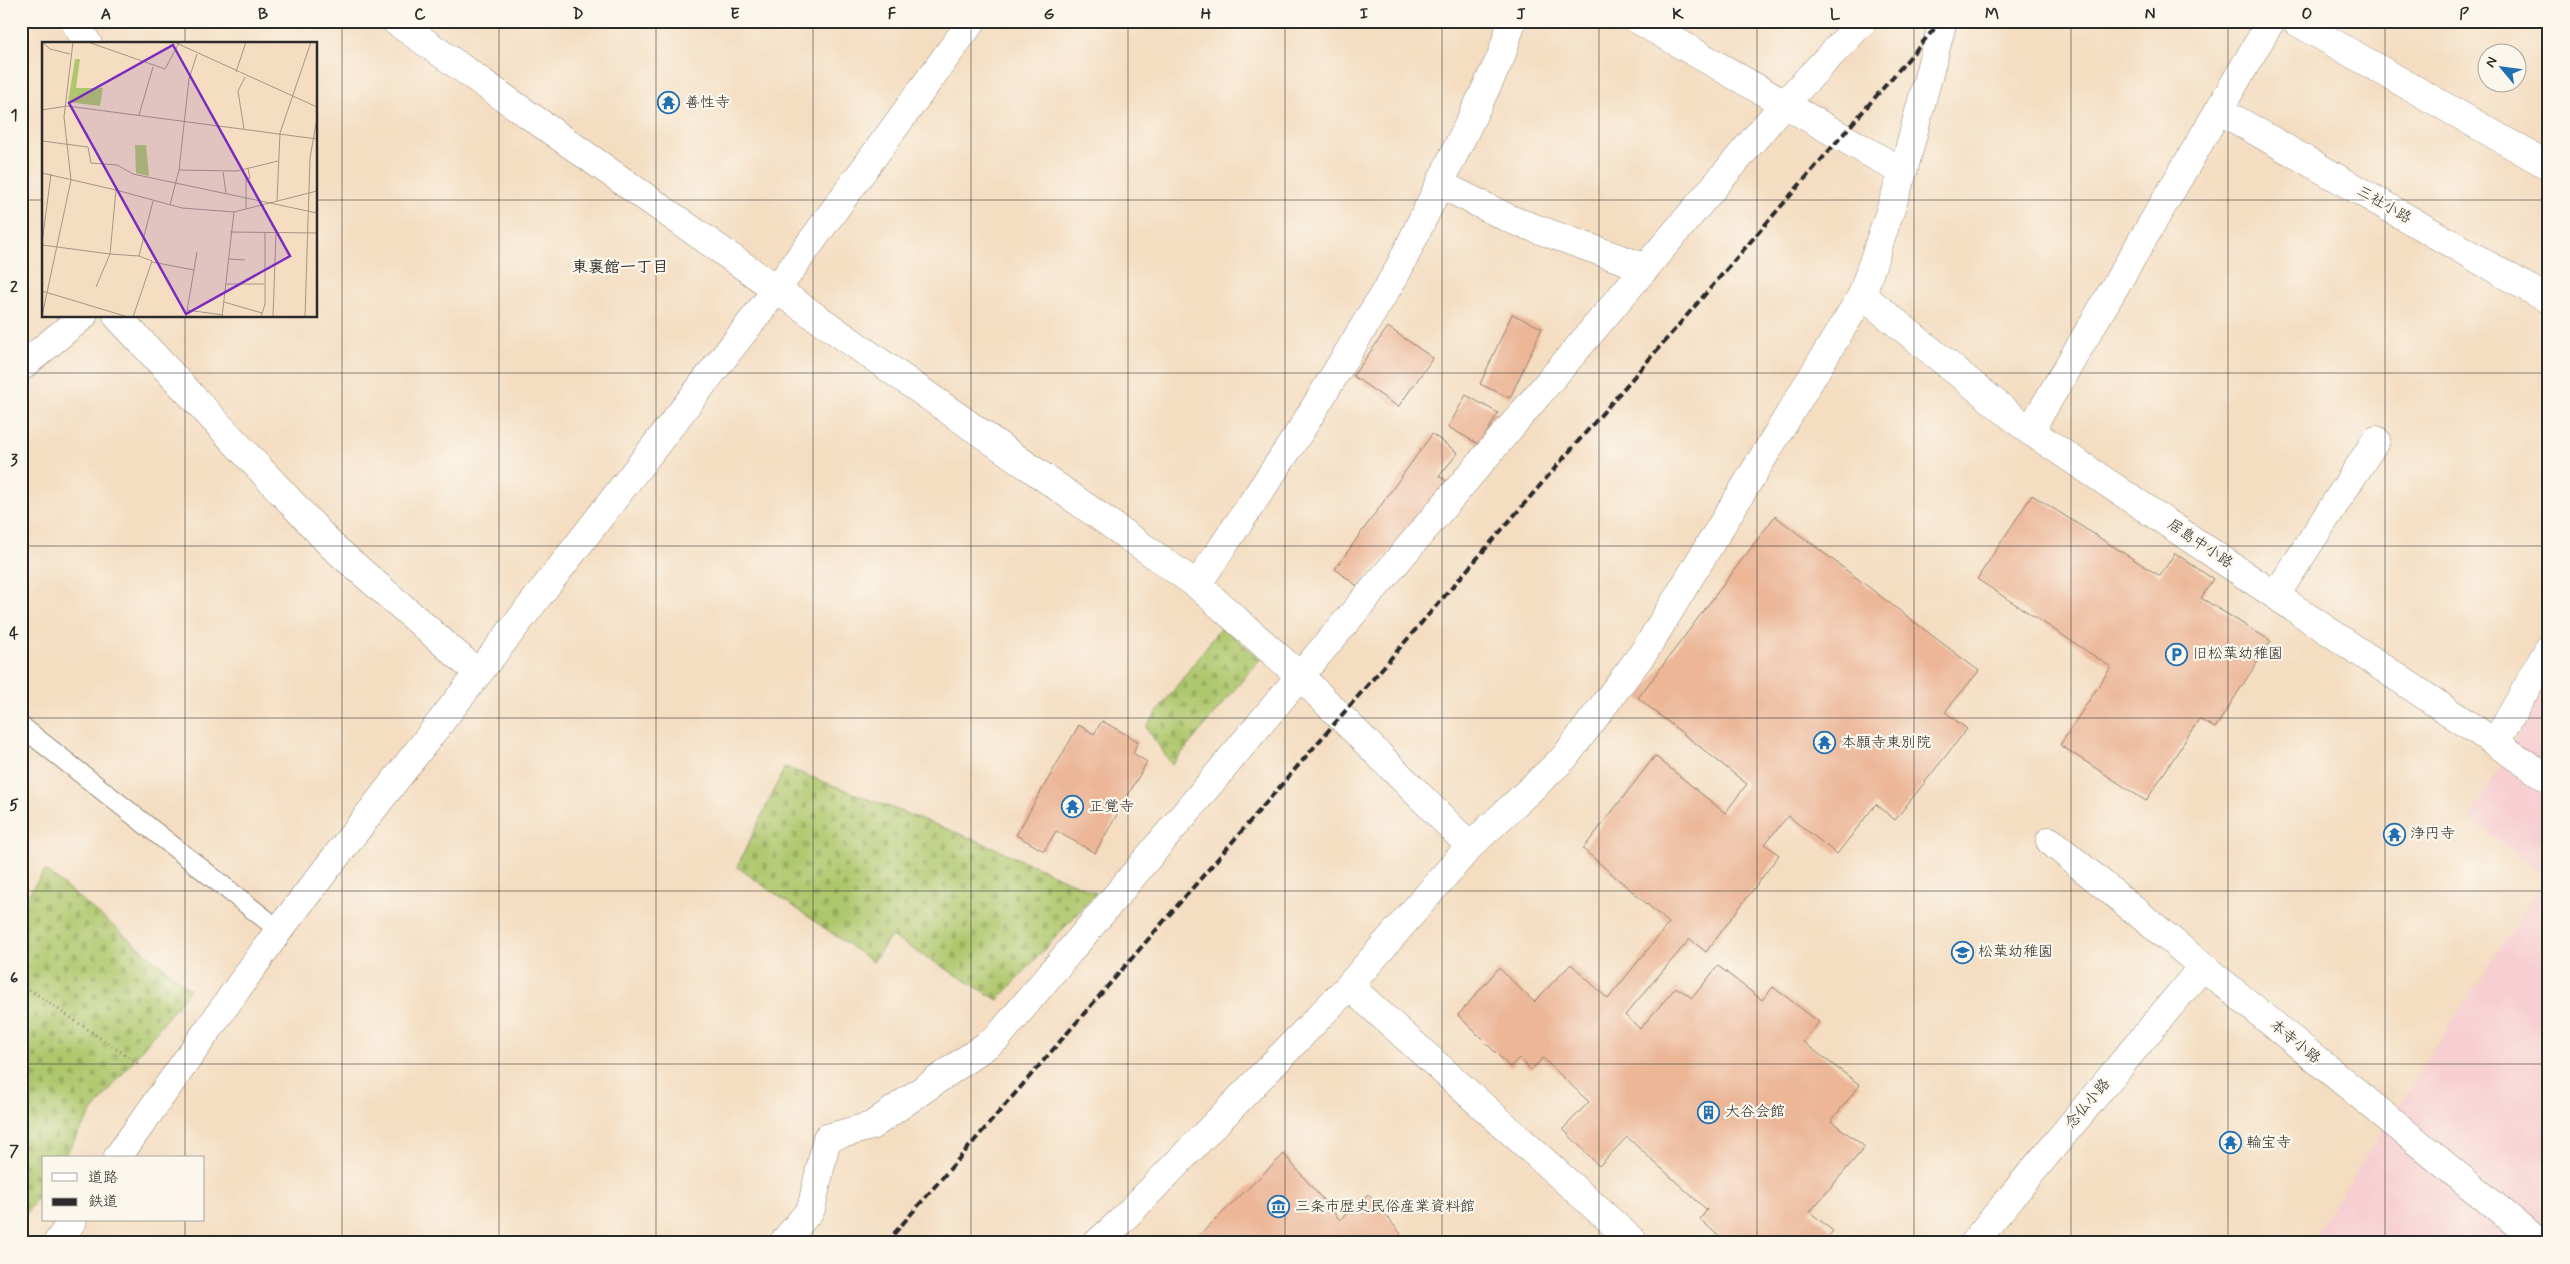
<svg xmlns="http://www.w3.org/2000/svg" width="2570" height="1264" font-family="Mynerve,'Klee One',sans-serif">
  <defs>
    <pattern id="cemetery-stones" width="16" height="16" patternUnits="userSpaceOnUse" patternTransform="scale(1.25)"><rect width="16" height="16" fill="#afc76c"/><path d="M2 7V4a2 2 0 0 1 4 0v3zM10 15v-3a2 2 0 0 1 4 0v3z" fill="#97ab5e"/></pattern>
  </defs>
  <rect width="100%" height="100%" fill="#fbf7ec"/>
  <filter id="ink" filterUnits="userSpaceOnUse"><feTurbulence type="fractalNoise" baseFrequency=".02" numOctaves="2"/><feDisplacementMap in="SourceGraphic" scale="10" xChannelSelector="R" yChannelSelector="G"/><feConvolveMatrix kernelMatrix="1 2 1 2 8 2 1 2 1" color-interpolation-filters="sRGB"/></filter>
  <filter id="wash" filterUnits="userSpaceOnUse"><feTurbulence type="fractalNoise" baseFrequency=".0096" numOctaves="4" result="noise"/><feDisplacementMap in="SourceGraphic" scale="20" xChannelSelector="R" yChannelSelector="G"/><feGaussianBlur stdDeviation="1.12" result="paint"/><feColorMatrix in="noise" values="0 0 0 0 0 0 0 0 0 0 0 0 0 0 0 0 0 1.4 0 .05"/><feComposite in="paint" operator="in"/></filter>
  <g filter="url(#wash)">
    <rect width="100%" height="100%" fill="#f4ddc1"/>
    <polygon fill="#f7cfd2" points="2549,682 2549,1243 2310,1243 2545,877 2470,818"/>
    <g fill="url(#cemetery-stones)" stroke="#6d794c">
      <polygon points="1222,626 1260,659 1172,765 1146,727"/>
      <polygon points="785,767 981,842 1096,893 998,1000 891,936 873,962 737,867"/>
      <polygon points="45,870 190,989 92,1112 63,1158 44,1158 44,1187 21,1222 21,905"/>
    </g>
    <g id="blocks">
      <g fill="#ecb697">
        <polygon points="1512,314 1542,328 1510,398 1480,384"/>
        <polygon points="1388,327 1433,358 1398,407 1353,376"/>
        <polygon points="1466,395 1498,413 1480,445 1448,427"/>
        <polygon points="1432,434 1458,453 1439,476 1454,486 1357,586 1335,569"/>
        <polygon points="2032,495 2160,576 2175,553 2213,579 2201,598 2271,641 2215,728 2199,719 2146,801 2060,745 2111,667 1977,579"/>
        <polygon points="1775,516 1979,671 1945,712 1967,729 1895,820 1876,804 1837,854 1788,816 1765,844 1779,855 1706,952 1690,939 1625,1015 1640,1029 1676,987 1692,998 1718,966 1762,1000 1773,987 1819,1022 1803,1042 1860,1085 1831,1121 1865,1147 1810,1212 1833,1231 1823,1243 1726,1243 1700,1219 1707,1210 1627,1137 1599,1166 1563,1129 1589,1102 1543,1058 1531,1070 1519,1058 1510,1067 1458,1015 1499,968 1534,1002 1571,964 1608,999 1669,923 1583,849 1655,756 1725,813 1747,784 1638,698"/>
        <polygon points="1102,721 1138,741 1133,753 1147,762 1095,853 1056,831 1044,851 1016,835 1079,725 1094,734"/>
        <polygon points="1284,1154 1340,1220 1368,1194 1401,1234 1392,1243 1191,1243"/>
      </g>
    </g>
  </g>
  <g filter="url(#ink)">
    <use href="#blocks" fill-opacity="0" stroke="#908476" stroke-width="1"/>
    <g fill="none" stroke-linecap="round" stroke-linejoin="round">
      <defs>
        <polyline id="service" points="21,726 279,930"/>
        <g id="minor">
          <polyline points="74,21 88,44"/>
          <polyline points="395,21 1197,585 1300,676 1470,846"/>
          <polyline points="1640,21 1903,172"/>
          <polyline points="2295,21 2549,166"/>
          <polyline points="2219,110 2549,300"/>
          <polyline points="1440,184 1512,220 1646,268"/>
          <polyline points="1862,295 2030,431 2549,779"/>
          <polyline points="117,316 332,546 478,673"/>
          <polyline points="21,367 83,316"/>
          <polyline points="2030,431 2271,21"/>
          <polyline points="1197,585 1301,430 1397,272 1501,57 1512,21"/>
          <polyline points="2276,595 2376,440"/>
          <polyline points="2496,742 2549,648"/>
          <polyline points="2050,841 2540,1243"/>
          <polyline points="1349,986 1635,1243"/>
          <polyline points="117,1158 279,930 776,290 972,21"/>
          <polyline points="57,1243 73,1220"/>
          <polyline points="783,1243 811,1209 827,1138 871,1126 997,1038 1300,676"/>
          <polyline points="1097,1243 1120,1222 1349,986 1470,846 1564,758 1646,649 1862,295 1903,172 1943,21"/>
          <polyline points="1973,1243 2203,966"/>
        </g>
        <polyline id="tertiary" points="1300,676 1784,104 1863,21"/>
      </defs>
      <use href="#service" stroke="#908476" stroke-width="21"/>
      <use href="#minor" stroke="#908476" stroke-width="29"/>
      <use href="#tertiary" stroke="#908476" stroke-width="29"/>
      <polyline stroke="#908476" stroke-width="3" stroke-dasharray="1 4" stroke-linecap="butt" points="21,984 140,1065"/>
      <use href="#service" stroke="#fff" stroke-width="19"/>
      <use href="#minor" stroke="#fff" stroke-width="28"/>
      <use href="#tertiary" stroke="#fff" stroke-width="28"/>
      <polyline stroke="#2b2b2b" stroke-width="4" stroke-dasharray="8 4" stroke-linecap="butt" points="886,1243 1941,21"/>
    </g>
  </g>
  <path fill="none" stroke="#2b2b2b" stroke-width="1" stroke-opacity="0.55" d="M 185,21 L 185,44M 342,21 L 342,1243M 499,21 L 499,1243M 656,21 L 656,1243M 813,21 L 813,1243M 971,21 L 971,1243M 1128,21 L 1128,1243M 1285,21 L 1285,1243M 1442,21 L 1442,1243M 1599,21 L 1599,1243M 1757,21 L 1757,1243M 1914,21 L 1914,1243M 2071,21 L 2071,1243M 2228,21 L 2228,1243M 2385,21 L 2385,1243M 21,200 L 44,200M 316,200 L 2549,200M 185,316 L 185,1158M 21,373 L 2549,373M 21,546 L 2549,546M 21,718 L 2549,718M 21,891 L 2549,891M 21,1064 L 2549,1064M 185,1220 L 185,1243"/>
  <defs>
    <symbol id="temple-ring" viewBox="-11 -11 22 22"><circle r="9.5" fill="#fbf7ec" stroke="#1f6fb2" stroke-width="1.5"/><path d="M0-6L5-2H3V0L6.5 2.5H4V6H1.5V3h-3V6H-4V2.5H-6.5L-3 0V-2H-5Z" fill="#1f6fb2"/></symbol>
    <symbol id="parking-ring" viewBox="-11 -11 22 22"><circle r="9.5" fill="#fbf7ec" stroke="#1f6fb2" stroke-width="1.5"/><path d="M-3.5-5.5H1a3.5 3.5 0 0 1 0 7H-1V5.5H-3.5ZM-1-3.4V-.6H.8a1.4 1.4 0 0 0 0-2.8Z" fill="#1f6fb2"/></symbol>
    <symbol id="school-ring" viewBox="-11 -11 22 22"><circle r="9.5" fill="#fbf7ec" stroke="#1f6fb2" stroke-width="1.5"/><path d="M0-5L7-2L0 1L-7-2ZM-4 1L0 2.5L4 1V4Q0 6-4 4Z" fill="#1f6fb2"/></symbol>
    <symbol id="building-ring" viewBox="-11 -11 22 22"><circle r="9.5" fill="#fbf7ec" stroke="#1f6fb2" stroke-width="1.5"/><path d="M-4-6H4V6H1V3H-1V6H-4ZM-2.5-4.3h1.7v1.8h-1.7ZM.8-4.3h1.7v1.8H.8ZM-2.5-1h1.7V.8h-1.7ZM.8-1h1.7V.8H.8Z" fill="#1f6fb2"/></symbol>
    <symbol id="museum-ring" viewBox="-11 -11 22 22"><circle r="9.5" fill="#fbf7ec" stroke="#1f6fb2" stroke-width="1.5"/><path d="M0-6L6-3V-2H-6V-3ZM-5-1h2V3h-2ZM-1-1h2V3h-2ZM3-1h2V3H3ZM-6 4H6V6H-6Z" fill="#1f6fb2"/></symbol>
  </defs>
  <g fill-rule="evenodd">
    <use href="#temple-ring" x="656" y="90" width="25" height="25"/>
    <use href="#parking-ring" x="2164" y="642" width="25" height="25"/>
    <use href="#temple-ring" x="1812" y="730" width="25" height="25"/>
    <use href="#temple-ring" x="1060" y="794" width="25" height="25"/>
    <use href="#temple-ring" x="2382" y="822" width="25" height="25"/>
    <use href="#school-ring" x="1950" y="940" width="25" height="25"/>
    <use href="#building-ring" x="1696" y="1100" width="25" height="25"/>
    <use href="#temple-ring" x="2218" y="1130" width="25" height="25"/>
    <use href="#museum-ring" x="1266" y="1194" width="25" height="25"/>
  </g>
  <g text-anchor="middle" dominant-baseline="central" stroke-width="4.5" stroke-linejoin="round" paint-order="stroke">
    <g font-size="15" fill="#2b2b2b" stroke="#fbf7ec" text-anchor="start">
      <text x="685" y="103">善性寺</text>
      <text x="2193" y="654">旧松葉幼稚園</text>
      <text x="1841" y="743">本願寺東別院</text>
      <text x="1089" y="807">正覚寺</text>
      <text x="2410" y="834">浄円寺</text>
      <text x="1978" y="952">松葉幼稚園</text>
      <text x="1725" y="1112">大谷会館</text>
      <text x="2246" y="1143">輪宝寺</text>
      <text x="1295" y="1207">三条市歴史民俗産業資料館</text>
    </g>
    <g font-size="15" fill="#2b2b2b" stroke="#fbf7ec">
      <text transform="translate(2384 205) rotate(30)">三社小路</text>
      <text transform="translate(2200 544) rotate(34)">居島中小路</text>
      <text transform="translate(2295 1042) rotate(39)">本寺小路</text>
      <text transform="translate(2088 1104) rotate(-50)">念仏小路</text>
    </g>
    <g font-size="16" font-weight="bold" fill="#2b2b2b" stroke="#fbf7ec">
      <text x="620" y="267">東裏館一丁目</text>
    </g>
  </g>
  <g transform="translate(42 42)">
    <rect width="275" height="275" fill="#f4ddc1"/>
    <path d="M 33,17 L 38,17 L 34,46 L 61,46 L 58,64 L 26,60 ZM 93,103 L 104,103 L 107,134 L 94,131 Z" fill="#afc76c"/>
    <path fill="none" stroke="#a49685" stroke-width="1" d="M 0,0 L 8,7 L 28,12M 46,0 L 123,27 L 137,1M 132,0 L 275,65M 194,30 L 204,0M 0,68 L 25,64 L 275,97M 97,73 L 111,25M 202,87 L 196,49 L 203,35M 0,99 L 46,105 L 49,121 L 75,123 L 91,132 L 275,171M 137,128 L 195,129 L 236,119M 181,130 L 184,151M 0,131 L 74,148 L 68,212 L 0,203M 74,148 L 140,166 L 192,170 L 275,149M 235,159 L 238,91 L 269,0M 128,163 L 137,128 L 147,37 L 155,12M 204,167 L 204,136 L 208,136 L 206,127M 188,190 L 275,191M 0,201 L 9,132M 97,214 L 111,159M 186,217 L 203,218M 110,220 L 152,228M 184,242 L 222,242M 54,245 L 68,212 L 97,214 L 110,219 L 91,275M 0,249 L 86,275M 182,260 L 220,271M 145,268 L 181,273M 0,274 L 29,138 L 22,75 L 31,0M 144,275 L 155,210M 180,275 L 192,170M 219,275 L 223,262 L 223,191M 231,275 L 234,191M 263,275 L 268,116 L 275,76"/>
    <path fill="#7b2cbf" fill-opacity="0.15" stroke="#7b2cbf" stroke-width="2.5" d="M 131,3 L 248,214 L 144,272 L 27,61 Z"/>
    <rect width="275" height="275" fill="none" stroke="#2b2b2b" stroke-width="2.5"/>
  </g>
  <rect width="2570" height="1264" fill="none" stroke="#fbf7ec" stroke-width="55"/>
  <rect x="42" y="1156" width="162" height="65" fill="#fbf7ec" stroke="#a8a59f"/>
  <rect x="52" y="1173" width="25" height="8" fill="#ffffff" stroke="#a8a59f"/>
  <text x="88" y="1182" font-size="15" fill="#2b2b2b">道路</text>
  <rect x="52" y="1198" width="25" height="8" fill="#2b2b2b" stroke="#a8a59f"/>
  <text x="88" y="1206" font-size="15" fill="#2b2b2b">鉄道</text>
  <g transform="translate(2502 68) rotate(299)"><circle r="24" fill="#fbf7ec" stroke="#a8a59f"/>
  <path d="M0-4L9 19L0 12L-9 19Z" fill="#1f6fb2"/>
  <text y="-8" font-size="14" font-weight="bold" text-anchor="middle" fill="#2b2b2b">N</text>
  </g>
  <rect x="28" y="28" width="2514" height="1208" fill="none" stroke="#2b2b2b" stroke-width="2"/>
  <g font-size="16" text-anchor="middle" font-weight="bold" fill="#2b2b2b">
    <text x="106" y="19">A</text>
    <text x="263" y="19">B</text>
    <text x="420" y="19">C</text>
    <text x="578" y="19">D</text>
    <text x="735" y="19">E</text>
    <text x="892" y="19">F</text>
    <text x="1049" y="19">G</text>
    <text x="1206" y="19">H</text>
    <text x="1364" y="19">I</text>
    <text x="1521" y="19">J</text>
    <text x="1678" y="19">K</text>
    <text x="1835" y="19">L</text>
    <text x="1992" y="19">M</text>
    <text x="2150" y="19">N</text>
    <text x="2307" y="19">O</text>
    <text x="2464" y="19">P</text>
    <text x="14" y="120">1</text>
    <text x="14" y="292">2</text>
    <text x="14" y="465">3</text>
    <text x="14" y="638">4</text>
    <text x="14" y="810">5</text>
    <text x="14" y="983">6</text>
    <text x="14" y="1156">7</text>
  </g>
</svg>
